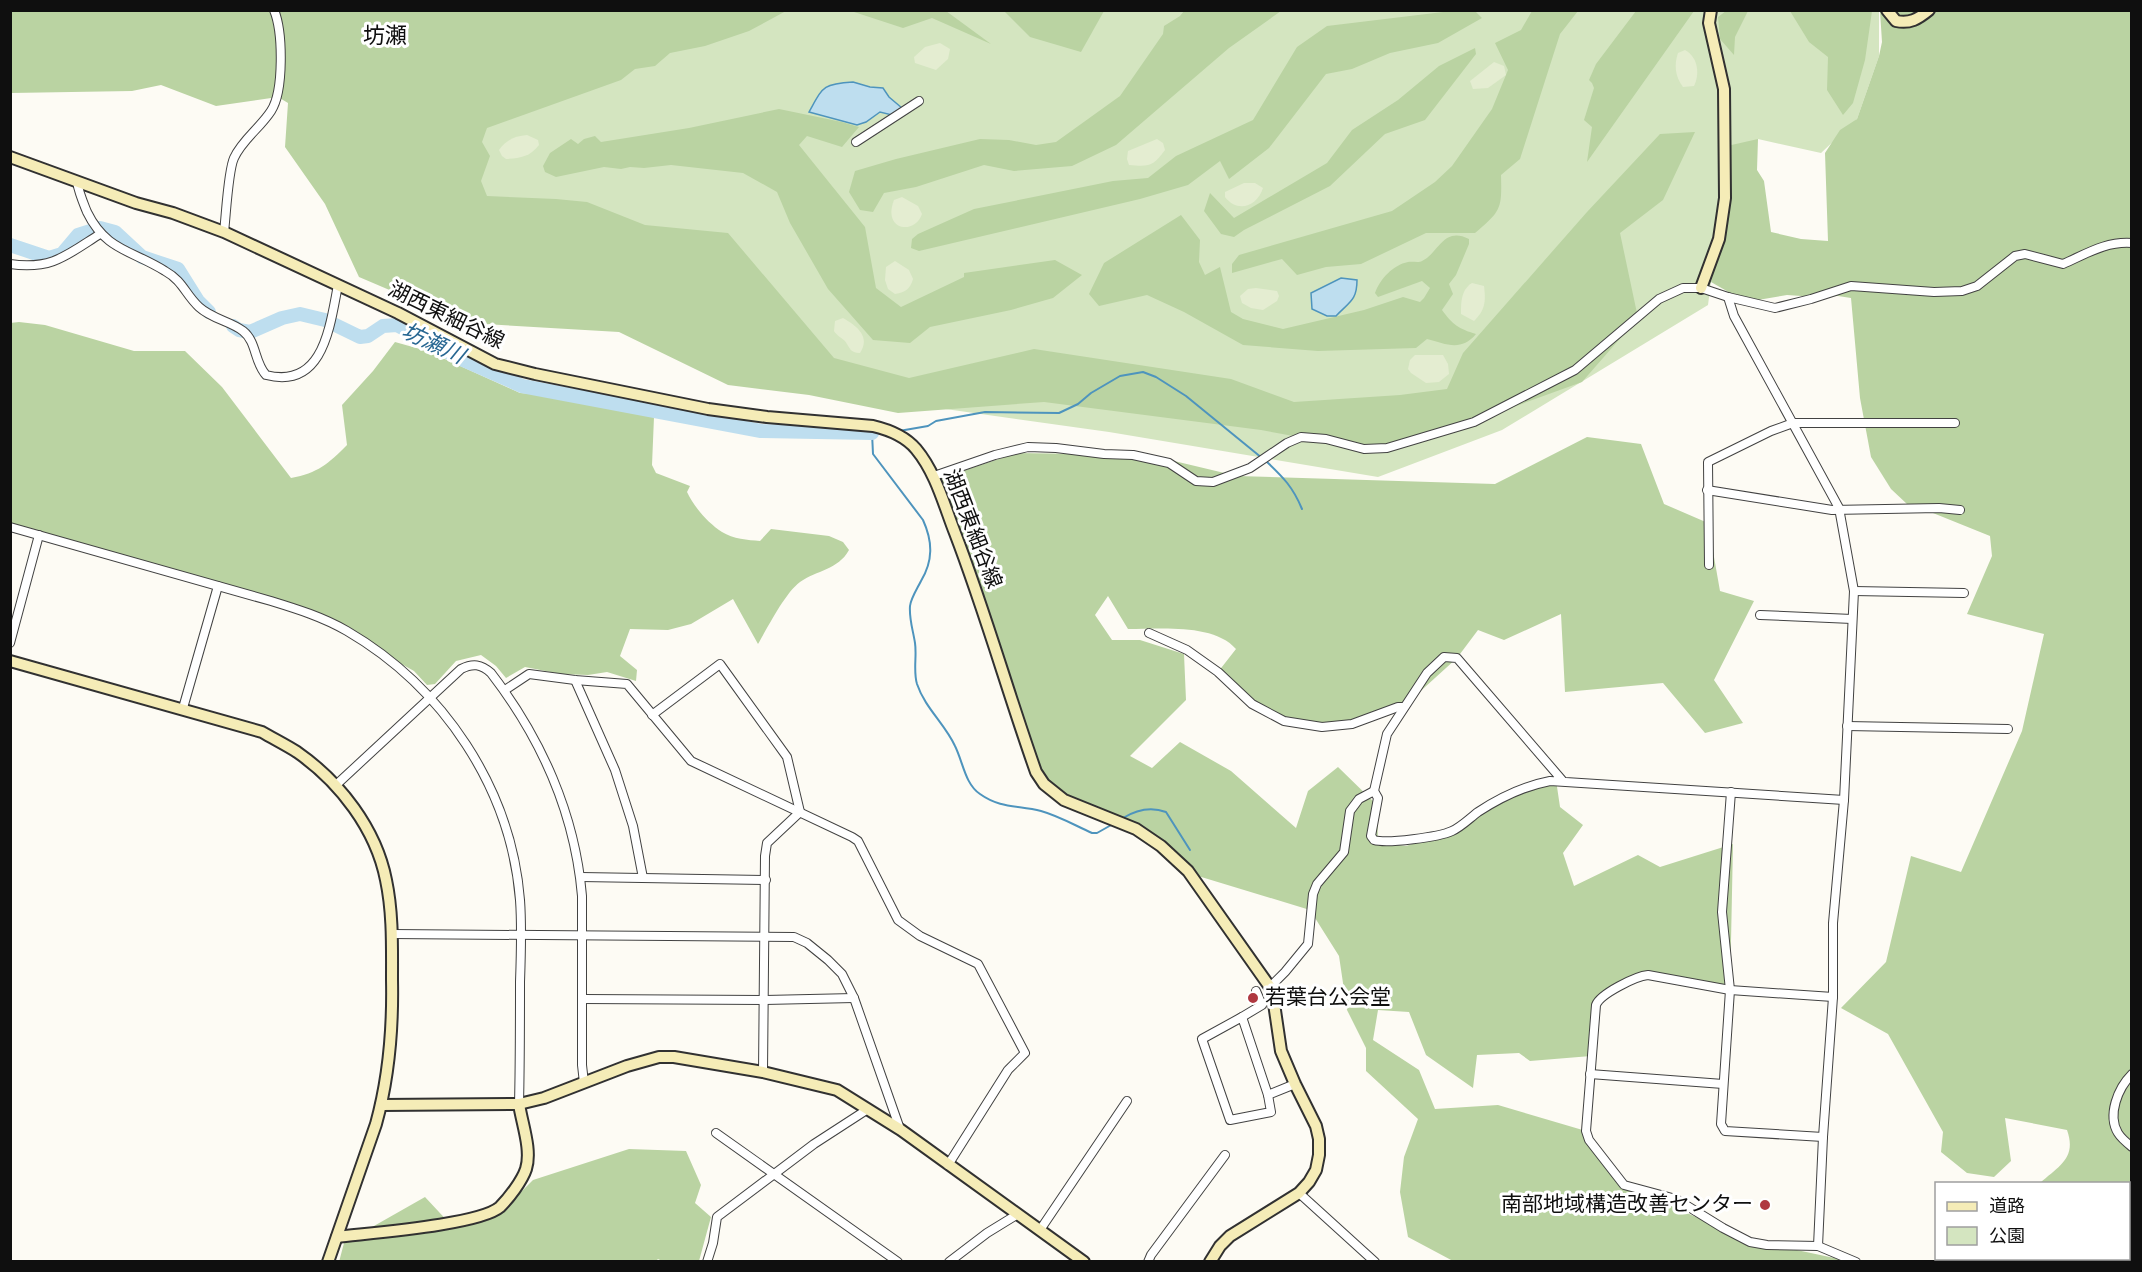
<svg xmlns="http://www.w3.org/2000/svg" width="2142" height="1272" font-family="Spectral,'Noto Sans JP',serif">
  <rect width="100%" height="100%" fill="#fdfbf4"/>
  <polygon fill="#d4e5c0" points="720,11 1879,11 1879,56 1857,119 1821,153 1758,139 1711,282 1708,305 1502,430 1378,477 1109,432 903,403 439,192 474,82"/>
  <g fill="#bad3a2">
    <polygon points="10,11 786,11 749,31 705,46 670,53 655,66 635,69 621,80 487,128 482,142 490,156 481,181 487,196 556,199 587,202 645,225 728,233 834,358 909,378 1034,349 1231,379 1294,402 1400,395 1447,389 1463,353 1587,212 1660,134 1695,132 1663,200 1620,233 1638,318 1582,382 1387,453 1261,430 1044,402 898,413 809,395 728,385 619,332 467,323 359,277 325,204 285,147 288,103 278,97 216,106 161,85 132,91 11,93"/>
    <polygon points="851,11 946,11 991,44 932,18 903,28"/>
    <polygon points="1004,11 1104,11 1081,52 1030,37"/>
    <polygon points="1184,11 1281,11 1229,48 1116,145 1072,166 1014,171 984,165 916,187 884,193 873,212 860,210 849,192 855,171 896,159 980,139 1009,140 1036,145 1056,142 1120,96 1163,34 1164,26 1180,16"/>
    <path d="M 1532,11 L 1578,11 L 1560,34 L 1520,159 L 1501,175 C 1502,209 1501,211 1475,233 L 1426,233 L 1361,264 L 1326,267 L 1297,275 L 1282,259 L 1232,273 L 1232,264 L 1239,255 L 1392,211 L 1435,182 L 1452,166 L 1492,109 L 1508,70 L 1495,43 L 1521,30 Z"/>
    <polygon points="1636,11 1694,11 1587,162 1592,127 1584,120 1594,88 1592,83 1589,80 1596,64"/>
    <polygon points="1726,11 1748,11 1735,37 1734,55 1720,39 1718,17"/>
    <polygon points="1790,11 1872,11 1865,60 1853,103 1843,115 1827,90 1828,57 1809,42"/>
    <path d="M 1880,11 L 2131,11 L 2132,1199 L 2129,1201 L 2128,1184 L 2040,1183 C 2059,1166 2077,1158 2067,1130 L 2005,1118 L 2011,1161 L 1994,1177 L 1967,1173 L 1941,1152 L 1943,1132 L 1888,1034 L 1841,1008 L 1886,962 L 1911,856 L 1961,872 L 2022,731 L 2044,634 L 1967,614 L 1992,556 L 1990,536 L 1928,511 L 1907,504 L 1891,489 L 1871,457 L 1860,398 L 1851,298 L 1838,296 L 1816,297 L 1787,295 L 1746,302 L 1711,282 L 1723,234 L 1727,146 L 1758,139 L 1757,170 L 1764,181 L 1771,232 L 1801,239 L 1828,241 L 1825,153 L 1840,130 L 1857,119 L 1879,56 L 1882,42 Z"/>
    <polygon points="1443,12 1476,12 1482,18 1438,43 1390,53 1352,69 1326,74 1269,148 1229,179 1220,161 1188,185 1140,199 919,251 911,248 912,239 918,234 974,209 1113,181 1148,178 1176,156 1253,120 1297,47 1327,26"/>
    <polygon points="1475,48 1476,54 1425,120 1385,134 1330,186 1244,230 1234,237 1221,234 1204,211 1210,193 1234,218 1327,163 1352,130 1398,100 1439,66"/>
    <polygon points="779,109 842,122 859,127 842,147 807,136 799,145 865,227 876,288 901,307 964,277 964,273 1055,260 1082,275 1053,298 1011,310 930,327 910,343 873,340 828,289 790,223 777,192 743,173 671,165 644,168 630,167 621,169 604,167 556,177 545,172 543,166 550,153 571,139 578,144 584,139 595,136 601,142 689,128"/>
    <path d="M 1181,215 L 1200,240 L 1199,262 L 1205,275 L 1220,267 L 1231,312 L 1243,319 L 1283,329 L 1364,310 L 1403,297 L 1420,302 L 1424,298 L 1430,288 L 1422,281 L 1378,297 L 1375,293 C 1380,279 1393,265 1408,262 C 1412,261 1419,263 1422,261 C 1439,253 1443,226 1469,239 L 1469,244 L 1456,275 L 1449,284 L 1453,294 L 1442,310 C 1452,324 1459,329 1476,334 C 1461,352 1446,344 1427,339 L 1416,348 L 1318,351 L 1243,345 L 1184,312 L 1147,295 L 1099,306 L 1089,294 L 1104,263 Z"/>
    <path d="M 19,322 L 45,325 L 134,351 L 185,351 L 222,387 L 291,478 C 318,473 328,464 347,445 L 342,405 L 373,371 L 395,342 L 427,351 L 520,393 L 550,395 L 610,409 L 644,412 L 654,417 L 652,465 L 656,473 L 690,486 L 687,492 C 694,507 708,523 722,532 C 733,539 748,540 760,541 L 771,529 L 829,536 L 843,542 L 849,550 C 838,570 817,570 800,582 C 785,593 768,627 758,644 L 733,599 L 691,624 L 668,630 L 630,629 L 620,656 L 637,670 L 636,681 L 607,672 L 588,675 L 561,674 L 525,667 L 506,678 L 496,666 L 481,655 L 456,661 L 435,684 L 427,685 L 414,671 L 319,618 L 11,527 L 10,323 Z"/>
    <path d="M 1587,437 L 1641,444 L 1664,504 L 1708,523 L 1720,591 L 1754,601 L 1714,680 L 1743,723 L 1705,733 L 1663,683 L 1565,692 L 1561,614 L 1504,640 L 1478,630 L 1457,658 L 1403,707 L 1328,726 L 1269,714 L 1218,672 L 1236,649 C 1214,623 1159,629 1128,629 L 1108,596 L 1095,615 L 1112,640 L 1140,640 L 1184,654 L 1186,700 L 1130,756 L 1152,768 L 1180,742 L 1231,771 L 1296,828 L 1308,791 L 1338,767 L 1377,805 L 1378,842 L 1406,846 L 1451,831 L 1488,806 L 1556,780 L 1560,807 L 1583,825 L 1563,853 L 1574,886 L 1638,855 L 1660,867 L 1733,844 L 1730,990 L 1648,975 L 1600,1001 L 1591,1056 L 1530,1061 L 1519,1053 L 1477,1055 L 1473,1088 L 1426,1055 L 1409,1012 L 1378,1010 L 1373,1040 L 1419,1070 L 1435,1109 L 1498,1105 L 1586,1131 L 1629,1187 L 1745,1239 L 1839,1259 L 1836,1262 L 1453,1261 L 1408,1237 L 1400,1192 L 1404,1157 L 1418,1119 L 1366,1071 L 1366,1048 L 1347,1010 L 1339,956 L 1310,910 L 1198,876 L 1161,846 L 1092,812 L 1040,778 L 935,480 L 1017,453 L 1149,455 L 1237,476 L 1495,484 Z"/>
    <polygon points="629,1149 686,1151 701,1185 695,1203 711,1217 699,1261 662,1261 658,1259 655,1262 339,1262 344,1243 425,1197 453,1227 501,1212 533,1180"/>
  </g>
  <g fill="#e4edd1">
    <polygon points="940,43 950,49 948,59 936,70 915,63 914,57 925,47"/>
    <path d="M 1685,50 C 1698,57 1700,74 1694,86 L 1683,87 C 1675,77 1674,64 1678,53 Z"/>
    <polygon points="1494,62 1504,66 1506,75 1488,88 1473,89 1470,81"/>
    <path d="M 527,135 L 538,140 L 539,145 C 530,157 520,158 506,159 L 502,156 L 499,150 C 506,140 515,136 527,135 Z"/>
    <path d="M 1157,139 L 1163,143 L 1165,150 C 1153,166 1150,167 1129,165 L 1127,159 L 1128,151 Z"/>
    <path d="M 1244,183 L 1255,183 L 1263,188 C 1257,207 1237,213 1225,197 L 1225,192 Z"/>
    <path d="M 902,197 L 918,206 L 922,214 C 915,235 882,231 894,200 Z"/>
    <path d="M 895,261 L 909,270 L 913,279 C 910,289 906,292 895,294 L 888,289 L 885,280 L 886,267 Z"/>
    <path d="M 1472,283 L 1484,286 C 1486,302 1485,310 1474,321 L 1461,314 C 1461,302 1461,290 1472,283 Z"/>
    <polygon points="1256,288 1277,291 1279,296 1277,301 1263,310 1251,308 1242,303 1240,296 1248,289"/>
    <path d="M 843,318 C 857,326 871,337 860,353 C 850,353 850,348 845,341 C 841,337 837,336 834,331 L 835,321 Z"/>
    <polygon points="1415,355 1443,355 1448,364 1449,374 1439,382 1426,383 1411,373 1408,369 1410,360"/>
  </g>
  <g fill="#bedeef" stroke="#4e94bd" stroke-width="1.5">
    <path d="M 853,82 L 870,87 L 883,88 L 889,97 L 902,108 L 896,116 L 880,112 L 866,122 L 857,125 L 809,112 C 823,87 822,84 853,82 Z"/>
    <path d="M 1341,278 L 1357,280 C 1357,301 1349,302 1336,316 L 1327,316 L 1312,309 L 1311,293 Z"/>
  </g>
  <g fill="none" stroke-linecap="round" stroke-linejoin="round">
    <g stroke="#4e94bd" stroke-width="2">
      <polyline points="899,431 928,426 936,421 985,412 1059,413 1078,404 1091,393 1120,376 1143,372 1156,377 1186,396 1262,458"/>
      <path d="M 884,434 L 872,433 L 873,454 L 923,520 C 933,542 933,561 921,581 C 917,589 911,598 910,606 C 909,619 913,630 915,643 C 917,656 913,671 917,684 C 925,708 945,724 955,746 C 963,762 965,784 980,794 C 1001,809 1019,805 1041,811 C 1059,816 1076,826 1092,833 L 1097,833 L 1113,824"/>
      <path d="M 1266,461 C 1283,477 1293,487 1302,509"/>
      <path d="M 1123,818 C 1136,810 1150,806 1166,812 L 1190,850"/>
    </g>
    <g stroke="#bedeef" stroke-width="14">
      <polyline points="10,245 49,258 62,254 78,235 100,228 115,232 142,257 178,269 198,301 209,312"/>
      <polyline points="233,326 239,330 250,332 282,318 300,314 325,320 360,337 368,336 383,326 397,325 459,358 522,386 761,431 872,433"/>
    </g>
    <defs>
      <g id="street">
        <polyline points="856,142 919,101"/>
        <path d="M 77,182 C 79,193 83,202 87,212 C 106,251 132,250 165,271 C 183,281 185,294 199,307 C 212,319 230,321 243,331 C 257,342 254,362 266,375 C 324,390 330,325 338,285"/>
        <path d="M 224,232 C 226,216 228,171 234,158 C 242,140 260,128 271,111 C 284,91 283,32 274,10"/>
        <path d="M 10,264 C 52,270 67,255 100,234"/>
        <polyline points="1728,297 1734,316 1839,508 1854,591 1844,800 1833,923 1833,997 1823,1137 1818,1246"/>
        <path d="M 934,476 L 995,455 L 1028,447 L 1056,448 L 1104,454 L 1133,455 L 1169,463 L 1196,481 L 1213,482 L 1250,468 L 1287,443 L 1301,437 L 1326,439 L 1364,449 L 1387,448 L 1474,422 L 1575,370 L 1659,299 L 1683,288 L 1701,288 L 1728,297 L 1775,308 L 1811,299 L 1851,286 L 1934,292 L 1962,291 L 1977,286 L 2015,256 L 2025,254 L 2063,264 C 2086,254 2106,241 2132,243"/>
        <polyline points="1707,490 1832,510 1939,508 1960,510"/>
        <path d="M 10,527 L 271,601 C 297,609 323,617 347,631 C 443,687 511,788 520,900 C 522,927 521,954 520,982 C 520,1023 520,1064 519,1104"/>
        <polyline points="1709,565 1708,462 1771,431 1793,423 1955,423"/>
        <polyline points="1854,591 1964,593"/>
        <polyline points="1760,615 1852,619"/>
        <polyline points="1149,633 1187,650 1218,672 1252,704 1284,721 1322,727 1352,724 1398,707 1403,707"/>
        <polyline points="10,643 39,535"/>
        <polyline points="575,680 615,770 633,826 643,878"/>
        <polyline points="505,690 529,674 575,680 627,684 691,761 852,837 858,841 898,920 920,936 978,964 1025,1053 1008,1070 948,1165"/>
        <polyline points="183,708 218,586"/>
        <polyline points="652,715 720,664 787,757 800,812"/>
        <polyline points="1847,726 2008,729"/>
        <path d="M 1562,780 L 1457,658 L 1444,657 L 1427,673 L 1387,734 L 1374,791 L 1378,798 L 1371,836 L 1374,840 C 1387,844 1439,837 1452,831 C 1461,827 1470,818 1478,812 C 1501,797 1524,786 1550,781 L 1844,800"/>
        <path d="M 336,785 L 461,669 C 473,663 481,664 491,673 C 541,738 575,814 582,896 L 582,1065 L 584,1083"/>
        <polyline points="1731,792 1722,912 1730,990 1721,1124 1725,1131 1823,1137"/>
        <polyline points="581,877 766,880"/>
        <polyline points="392,934 794,937 807,943 828,960 842,974 854,998 900,1129"/>
        <polyline points="1270,987 1285,972 1308,944 1313,894 1317,884 1344,852 1350,811 1359,799 1374,791"/>
        <path d="M 1833,997 L 1730,990 L 1648,975 C 1636,976 1600,994 1596,1005 L 1586,1131 L 1589,1140 L 1624,1185 L 1676,1199 L 1723,1228 L 1750,1242 L 1767,1245 L 1818,1246 L 1856,1262"/>
        <polyline points="583,999 765,1000 854,998"/>
        <polygon points="1242,1017 1268,1095 1271,1112 1230,1120 1202,1039"/>
        <polyline points="1242,1017 1262,1005 1256,991"/>
        <polyline points="763,1072 765,856 767,843 800,812"/>
        <polyline points="1590,1074 1723,1084"/>
        <path d="M 2132,1074 C 2118,1088 2107,1115 2118,1133 C 2121,1138 2127,1143 2132,1147"/>
        <polyline points="1268,1095 1295,1084"/>
        <polyline points="716,1133 898,1262"/>
        <polyline points="1299,1193 1375,1262"/>
        <polyline points="2128,1201 2132,1197"/>
        <polyline points="1040,1230 1127,1101"/>
        <polyline points="2128,1230 2132,1231"/>
        <polyline points="707,1262 713,1243 717,1217 814,1144 868,1109"/>
        <polyline points="949,1262 987,1233 1018,1214"/>
        <polyline points="1148,1262 1151,1255 1225,1155"/>
        <polyline points="1957,1262 1961,1258"/>
      </g>
      <g id="secondary">
        <path d="M 1887,10 L 1896,21 C 1910,24 1918,19 1929,10"/>
        <path d="M 10,157 L 136,203 L 173,213 L 224,232 L 398,313 L 495,364 L 535,374 L 708,409 L 767,417 L 873,426 C 890,430 905,436 916,449 C 936,473 944,505 955,533 C 985,611 1008,693 1036,772 L 1044,784 L 1064,800 L 1136,829 L 1161,846 L 1188,871 L 1272,990 L 1281,1051 L 1295,1084 L 1316,1126 L 1319,1139 L 1319,1155 L 1316,1170 L 1309,1182 L 1299,1193 L 1230,1236 L 1220,1246 L 1210,1262"/>
        <polyline points="1701,288 1719,239 1725,198 1724,89 1709,23 1711,10"/>
        <path d="M 10,661 L 262,732 C 274,739 286,745 297,752 C 340,782 376,829 386,880 C 393,913 392,947 392,980 C 393,1029 389,1077 376,1124 L 328,1262"/>
        <polyline points="381,1105 519,1104 544,1098 627,1066 659,1057 674,1057 763,1072 837,1090 901,1130 1084,1262"/>
        <path d="M 337,1237 C 369,1233 479,1225 500,1207 C 509,1198 522,1181 526,1169 C 532,1150 522,1124 519,1104"/>
      </g>
    </defs>
    <use href="#street" stroke="#424242" stroke-width="10"/>
    <use href="#secondary" stroke="#313131" stroke-width="14"/>
    <use href="#street" stroke="#fff" stroke-width="8"/>
    <use href="#secondary" stroke="#f5ecb7" stroke-width="10"/>
  </g>
  <g fill="#af3841" stroke="#fff" stroke-width="2">
    <circle cx="1253" cy="998" r="6"/>
    <circle cx="1765" cy="1205" r="6"/>
  </g>
  <g text-anchor="middle" dominant-baseline="central" stroke-width="6" stroke-linejoin="round" paint-order="stroke">
    <g font-size="21" fill="#0f0f0f" stroke="#fff">
      <text transform="translate(446 316) rotate(26)">湖西東細谷線</text>
      <text transform="translate(972 529) rotate(69)">湖西東細谷線</text>
    </g>
    <g font-size="21" fill="#0f0f0f" stroke="#fff" text-anchor="start">
      <text x="1265" y="998">若葉台公会堂</text>
      <text x="1753" y="1205" text-anchor="end">南部地域構造改善センター</text>
    </g>
    <g font-size="22" fill="#0f0f0f" stroke="#fff">
      <text x="385" y="36">坊瀬</text>
    </g>
    <g font-size="22" font-style="italic" fill="#286792" stroke="#fff">
      <text transform="translate(433 344) rotate(25)">坊瀬川</text>
    </g>
  </g>
  <rect width="2142" height="1272" fill="none" stroke="#0f0f0f" stroke-width="24"/>
  <rect x="1935" y="1182" width="195" height="78" fill="#ffffff" stroke="#9f9f9f" stroke-width="1.5"/>
  <rect x="1947" y="1202" width="30" height="9" fill="#f5ecb7" stroke="#9f9f9f" stroke-width="1.5"/>
  <text x="1989" y="1212" font-size="18" fill="#0f0f0f">道路</text>
  <rect x="1947" y="1227" width="30" height="18" fill="#d4e5c0" stroke="#9f9f9f" stroke-width="1.5"/>
  <text x="1989" y="1242" font-size="18" fill="#0f0f0f">公園</text>
</svg>
